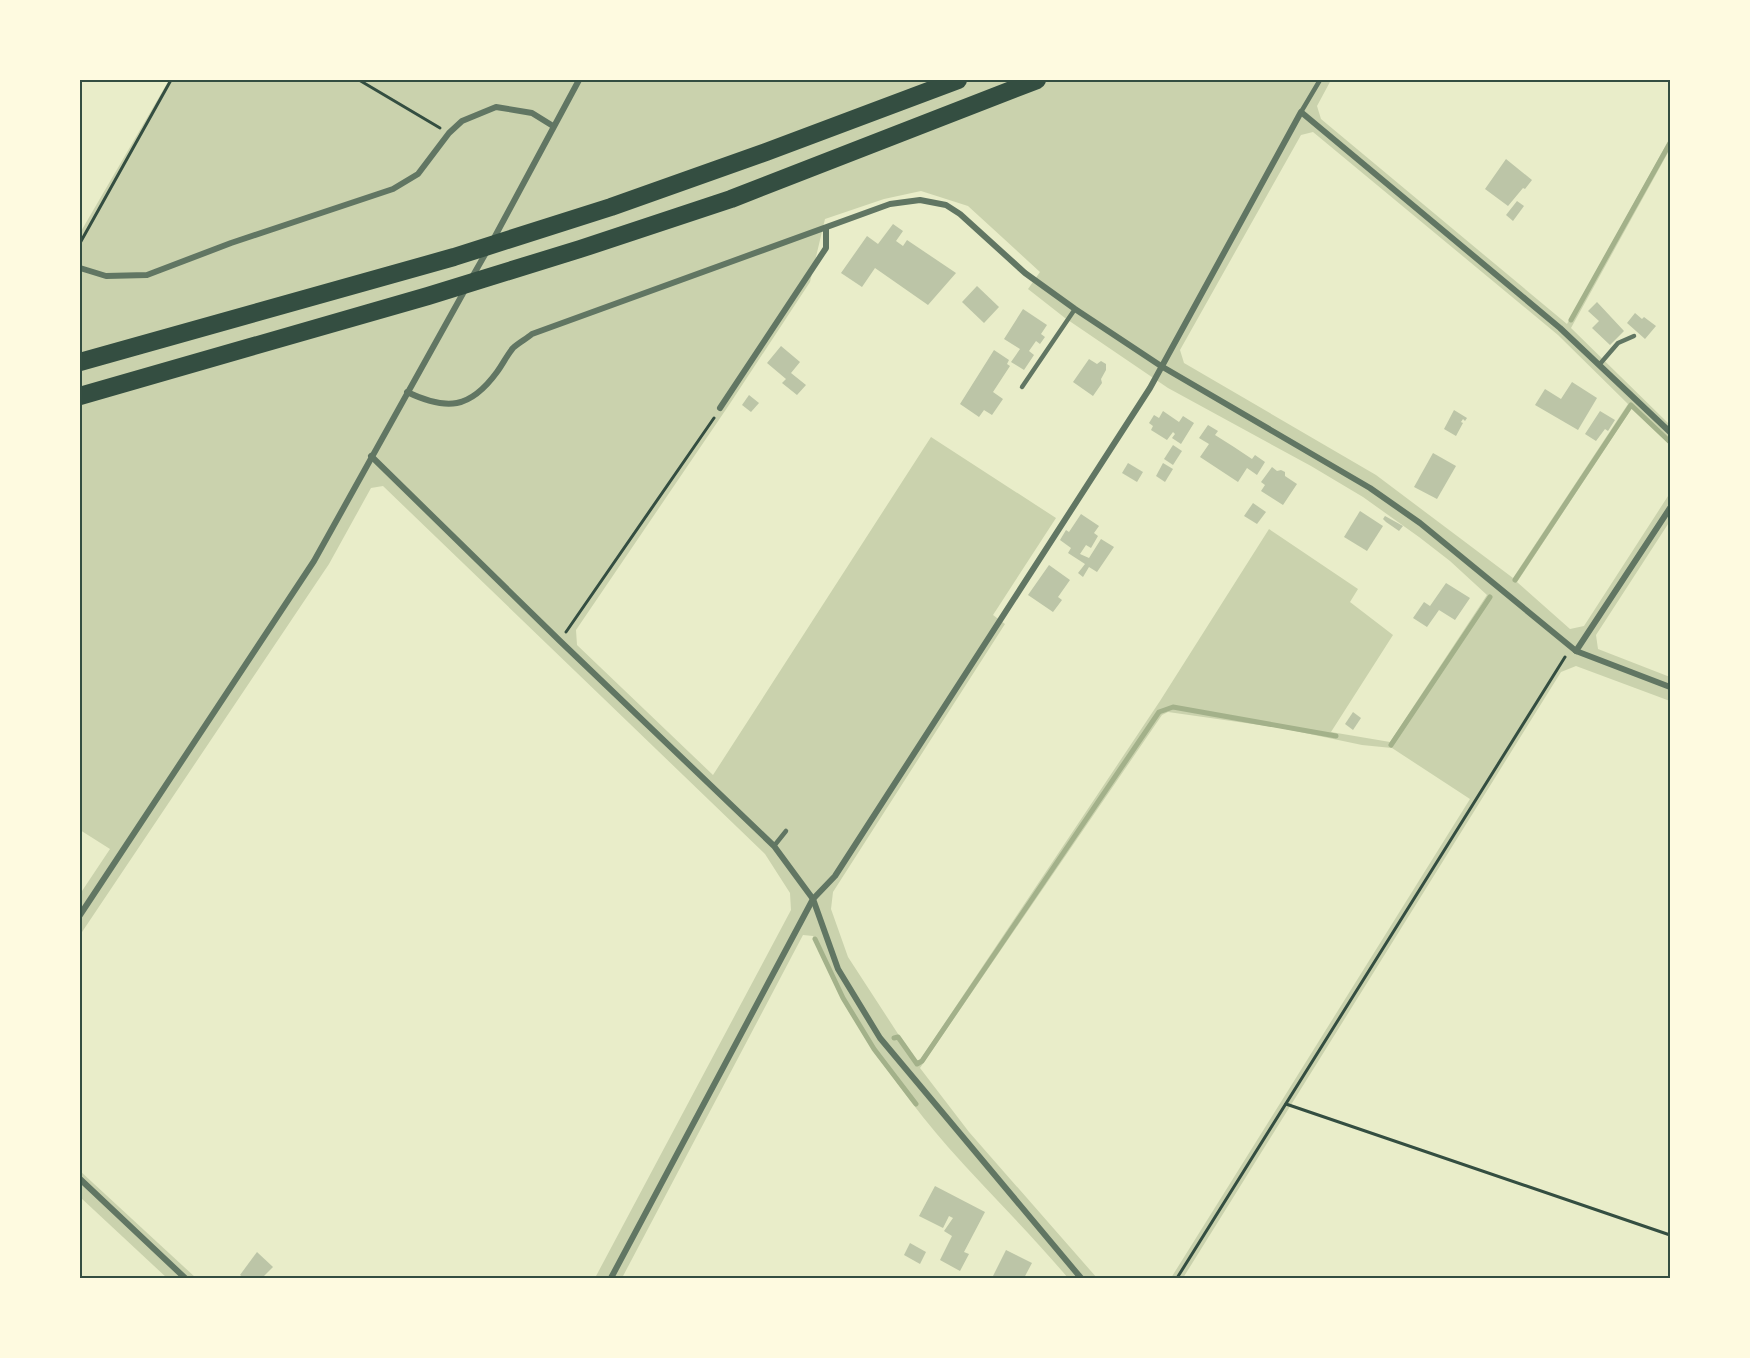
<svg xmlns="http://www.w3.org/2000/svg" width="1750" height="1358" font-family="'Nunito Sans',sans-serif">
  <rect width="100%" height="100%" fill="#e9edc9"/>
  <g fill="#cad2ad" fill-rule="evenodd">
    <path d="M 169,80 L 1331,80 L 1317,106 L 1321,119 L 1567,324 L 1670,138 L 1670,149 L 1571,328 L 1670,425 L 1670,445 L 1632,408 L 1517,582 L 1570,629 L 1584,626 L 1670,493 L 1670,521 L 1596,635 L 1598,649 L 1670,677 L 1670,701 L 1576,666 L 1561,672 L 1183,1278 L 1171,1278 L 1470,799 L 1392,748 L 1362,745 L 1281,728 L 1168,712 L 1162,715 L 920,1068 L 969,1132 L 1097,1278 L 1068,1278 C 1030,1233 987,1191 948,1147 C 896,1087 842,1010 813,936 L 803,935 L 622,1278 L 595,1278 L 791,910 L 790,893 L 765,854 L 383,486 L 371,488 L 329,564 L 80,935 L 80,894 L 110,849 L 80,830 L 80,233 ZM 1313,132 L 1558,335 L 1628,404 L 1513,578 L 1376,475 L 1184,363 L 1180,350 L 1301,135 ZM 921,191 L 968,206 L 1040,272 L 1028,289 L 1065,318 L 1168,388 L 1311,466 L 1363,497 L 1419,537 L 1450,561 L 1487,595 L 1390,742 L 1331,732 L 1393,635 L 1350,602 L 1358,589 L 1269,529 L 1160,701 L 920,1060 L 915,1060 L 848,957 L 831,909 L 833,892 L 1005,624 L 993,615 L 1056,518 L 931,437 L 713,775 L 577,645 L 576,630 L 729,405 L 810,282 L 825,219 L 884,199 Z"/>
    <polygon points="80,1171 196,1278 167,1278 80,1197"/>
  </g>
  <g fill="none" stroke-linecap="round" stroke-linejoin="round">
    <g stroke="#a3b18a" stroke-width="5">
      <polyline points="1571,320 1670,143"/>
      <polyline points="1515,580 1631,405 1670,442"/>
      <polyline points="1391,745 1490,597"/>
      <polyline points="815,939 843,998 874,1049 916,1104"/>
      <polyline points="894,1038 898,1037 917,1064 922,1061 1159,712 1173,707 1336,736"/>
    </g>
  </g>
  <g fill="#bcc5a7">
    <polygon points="1506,159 1532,180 1525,189 1523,188 1508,206 1485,189"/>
    <polygon points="1517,201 1524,206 1513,221 1506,215"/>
    <polygon points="893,224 903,231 896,241 903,246 907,240 956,273 928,305 875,268 862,287 841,273 867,236 878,244"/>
    <polygon points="977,286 999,307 984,323 962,302"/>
    <polygon points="1597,302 1624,331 1610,345 1592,328 1599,321 1588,311"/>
    <polygon points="1023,309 1047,325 1041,334 1045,337 1040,344 1036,341 1029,351 1034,355 1024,370 1011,362 1020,349 1004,339"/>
    <polygon points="1635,313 1642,319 1644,317 1656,326 1645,339 1627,323"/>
    <polygon points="781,346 800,362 791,373 806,385 797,395 782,383 786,379 767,363"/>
    <polygon points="994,350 1009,360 1007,364 1010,366 993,392 1003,399 992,415 984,410 979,417 960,404"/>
    <polygon points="1089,359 1097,364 1101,361 1106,364 1106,370 1101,379 1102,383 1093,396 1073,382"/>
    <polygon points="1572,382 1597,398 1578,430 1535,405 1545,389 1561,399"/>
    <polygon points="749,395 759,403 751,412 742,405"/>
    <polygon points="1454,410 1467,418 1465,421 1463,419 1461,422 1463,423 1456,436 1444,429"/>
    <polygon points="1163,411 1179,422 1183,416 1194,423 1181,444 1172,438 1175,434 1173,432 1167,440 1151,430 1153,426 1149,423 1154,415 1159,418"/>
    <polygon points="1600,411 1615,420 1608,431 1605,429 1596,441 1585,434"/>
    <polygon points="1208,425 1218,431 1215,435 1234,447 1252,459 1255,455 1265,462 1257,475 1247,468 1238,482 1200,457 1209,444 1199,438"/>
    <polygon points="1173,445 1182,451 1173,465 1164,459"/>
    <polygon points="1433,453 1456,466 1437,499 1414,487"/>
    <polygon points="1128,463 1143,472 1137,482 1122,473"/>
    <polygon points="1163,463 1173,469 1165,482 1156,476"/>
    <polygon points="1272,467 1277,471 1281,470 1285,472 1285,476 1297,484 1283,505 1261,491 1265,485 1261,482"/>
    <polygon points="1253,503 1266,512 1257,524 1244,516"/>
    <polygon points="1360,511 1383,526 1367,551 1344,537"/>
    <polygon points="1081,514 1099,526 1094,533 1098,536 1091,548 1086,545 1080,554 1089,558 1101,539 1114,547 1097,572 1089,567 1083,577 1078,573 1085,564 1068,553 1071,548 1060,540 1066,530 1069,532"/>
    <polygon points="1385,516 1403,526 1399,531 1386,522 1383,519"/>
    <polygon points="1049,565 1070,580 1058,597 1062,600 1053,612 1028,595"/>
    <polygon points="1446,583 1470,598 1455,620 1439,610 1427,627 1413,618 1424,602 1430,606"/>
    <polygon points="1353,712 1361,718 1353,730 1345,724"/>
    <polygon points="935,1186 985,1212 964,1252 969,1254 960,1271 940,1260 952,1236 944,1231 953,1218 949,1216 943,1228 919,1216"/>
    <polygon points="910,1243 926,1252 920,1264 904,1255"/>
    <polygon points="1006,1250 1032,1263 1024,1278 992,1278"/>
    <polygon points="257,1252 273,1267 262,1278 244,1278 240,1275"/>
  </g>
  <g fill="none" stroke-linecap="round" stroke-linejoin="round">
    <g stroke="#344e41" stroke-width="3">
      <polyline points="359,80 440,128"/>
      <polyline points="80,243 171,80"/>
      <polyline points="566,632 714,418"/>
      <polyline points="1286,1104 1670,1235"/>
      <polyline points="1177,1278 1565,657"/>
    </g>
    <g stroke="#617663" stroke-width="4.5">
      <polyline points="1301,112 1320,80"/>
      <polyline points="1599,365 1618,343 1634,336"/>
      <polyline points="1022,387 1075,309"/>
      <polyline points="774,846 786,831"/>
    </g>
    <g stroke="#617663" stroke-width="6">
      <polyline points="493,240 579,80"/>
      <polyline points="80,268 106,276 147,275 231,243 393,189 418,174 449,133 462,121 496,107 532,113 553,126"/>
      <polyline points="471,279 487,251"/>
      <path d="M 407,392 C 447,411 470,409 497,372 C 503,364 507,355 513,348 C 518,343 526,339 532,334 L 890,204 L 920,200 L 946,205 L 960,214 L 1025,273 L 1075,309 L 1161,366 L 1370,488 L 1420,523 L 1576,651 L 1670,687"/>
      <polyline points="720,408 826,248 826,229"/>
      <polyline points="371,456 560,641 774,846 813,899 838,969 880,1038 1081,1278"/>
      <polyline points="1576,651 1670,508"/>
      <polyline points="80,915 314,561 466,288"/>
      <polyline points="80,1179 185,1278"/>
      <polyline points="611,1278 813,899 835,876 1150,388 1301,112 1560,328 1670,432"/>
    </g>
    <g stroke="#344e41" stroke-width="18">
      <polyline points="80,362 454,257 611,207 766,152 958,80"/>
      <polyline points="80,396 428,296 580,249 731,199 1037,80"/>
    </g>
  </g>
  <rect width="1750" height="1358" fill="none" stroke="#fefae0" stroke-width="162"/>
  <rect x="81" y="81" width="1588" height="1196" fill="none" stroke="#344e41" stroke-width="2"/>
</svg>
